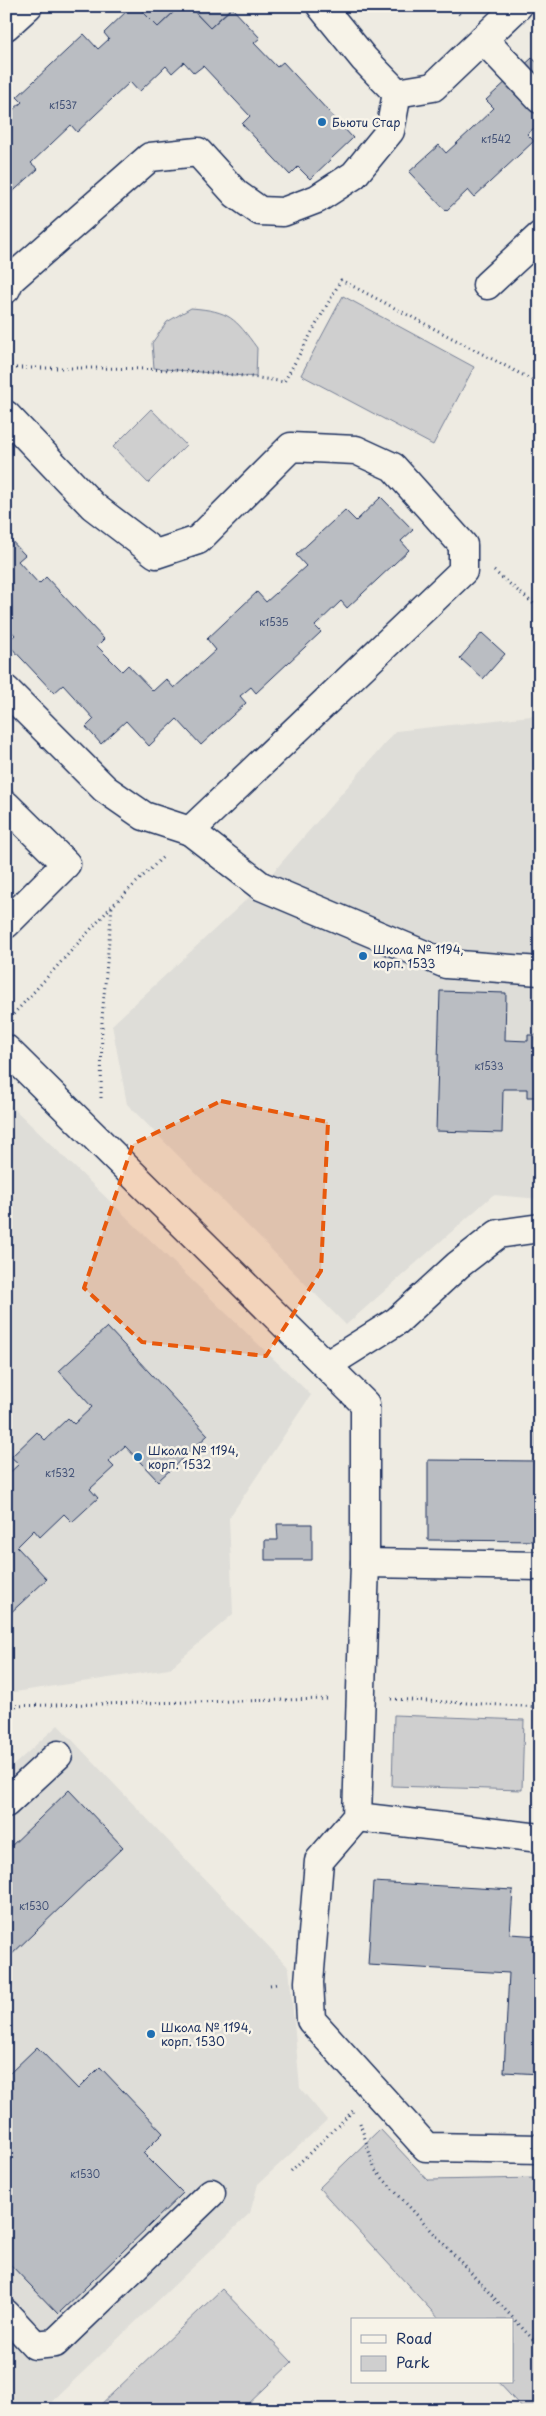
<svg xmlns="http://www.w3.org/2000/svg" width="546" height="2416" font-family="'Playpen Sans',sans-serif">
  <rect width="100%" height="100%" fill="#eeebe2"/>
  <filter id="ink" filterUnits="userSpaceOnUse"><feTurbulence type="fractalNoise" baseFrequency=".02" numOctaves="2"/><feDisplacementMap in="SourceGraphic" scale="10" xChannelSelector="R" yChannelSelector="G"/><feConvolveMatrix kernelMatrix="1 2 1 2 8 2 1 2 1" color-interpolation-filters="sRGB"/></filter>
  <g filter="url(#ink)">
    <g fill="#deddd8">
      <polygon points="540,715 540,1199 493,1195 346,1325 127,1104 112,1025 261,886 396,731"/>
      <polygon points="6,1101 311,1395 229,1518 233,1614 169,1669 8,1693 6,1692"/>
      <polygon points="58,1725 289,1968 300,2088 327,2120 258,2184 250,2213 43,2410 10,2410 6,2399 6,1772"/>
    </g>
    <g fill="#cfcfcf" stroke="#757f96">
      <polygon points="343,296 474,367 433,445 301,375"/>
      <path d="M 191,308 C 230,311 235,318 257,348 L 256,377 L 154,368 L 152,343 L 167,322 Z"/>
      <polygon points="151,409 186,445 148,483 113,447"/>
      <polygon points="394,1715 524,1720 522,1790 392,1786"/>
      <polygon points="380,2129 428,2180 540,2178 540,2410 524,2410 498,2382 512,2382 512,2320 440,2320 319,2188"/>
      <polygon points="222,2289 292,2362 242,2410 95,2410"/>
    </g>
    <g fill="#babdc2" stroke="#1b2f5e">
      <polygon points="132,6 137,6 158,27 180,6 189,6 210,28 232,8 260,38 254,43 277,67 283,62 353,138 310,179 298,167 290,175 242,124 250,116 203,66 194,73 184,62 172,73 166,66 139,92 130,82 77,132 71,125 31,163 38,169 6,198 6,116 22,102 17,97 84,34 98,49 109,39 104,33"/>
      <polygon points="137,6 180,6 158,27"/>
      <polygon points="189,6 233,6 210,28"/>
      <polygon points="532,58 540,65 540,123 527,134 534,141 474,197 468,190 446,211 409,172 439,145 446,153 470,131 494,108 486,100"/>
      <polygon points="381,497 413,530 401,541 409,550 347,608 341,601 315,626 321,632 256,693 251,687 240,696 246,703 201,745 177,719 149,746 126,721 101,744 86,727 94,719 63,685 54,693 7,643 15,635 6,625 6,535 25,555 18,561 39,584 46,577 104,639 97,646 122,671 128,665 153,691 166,679 174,688 216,650 207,639 257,592 266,602 306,566 296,555 345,510 356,521"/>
      <polygon points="482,633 505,654 483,679 460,658"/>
      <polygon points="440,991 506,993 505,1040 528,1041 528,1035 540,1035 540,1097 527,1097 527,1089 503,1089 502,1133 436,1131"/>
      <polygon points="537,1303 540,1303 540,1541 428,1540 428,1460 536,1461"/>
      <polygon points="107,1327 208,1435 158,1481 125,1446 108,1461 114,1467 90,1489 98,1498 72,1522 64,1514 40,1537 34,1530 17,1547 47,1579 6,1617 6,1476 19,1464 11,1457 37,1432 45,1440 68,1418 74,1424 92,1407 59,1371"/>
      <polygon points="277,1524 312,1524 312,1560 265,1560 265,1540 278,1540"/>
      <polygon points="69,1790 123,1847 6,1960 6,1851"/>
      <polygon points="373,1882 513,1890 510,1934 540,1936 540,2074 504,2072 509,1973 368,1965"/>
      <polygon points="37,2047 78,2089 100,2067 163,2133 143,2153 183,2193 58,2314 6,2260 6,2069 10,2073"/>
    </g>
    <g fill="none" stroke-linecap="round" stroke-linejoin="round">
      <defs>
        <g id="minor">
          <polyline points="6,26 28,6"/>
          <polyline points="483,39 540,99"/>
          <polyline points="397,93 433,87 518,6"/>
          <polyline points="487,285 540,236"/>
          <polyline points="6,289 10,280 150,157 198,152 236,194 260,211 283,212 317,199 354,175 390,131 397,93 364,59 321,6"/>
          <polyline points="6,415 93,506 156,554 198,540 291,447 356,450 393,467 463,545 463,571 190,831 144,816 105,789 6,690"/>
          <polyline points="6,805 66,864 6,924"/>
          <polyline points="190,831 261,886 446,964 540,971"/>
          <polyline points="6,1049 365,1404 365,1563 357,1817 319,1861 309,1982 311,2020 426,2147 540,2149"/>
          <polyline points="327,1365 397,1321 458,1265 498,1234 540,1228"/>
          <polyline points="365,1563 540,1566"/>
          <polyline points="6,1803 58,1755"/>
          <polyline points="357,1817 540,1838"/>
          <polyline points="6,2314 35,2345 55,2343 211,2193"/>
        </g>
      </defs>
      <use href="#minor" stroke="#1b2f5e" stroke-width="31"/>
      <g stroke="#1b2f5e" stroke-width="3" stroke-dasharray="1 4" stroke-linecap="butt">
        <polyline points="452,6 462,17"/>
        <path d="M 6,368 C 99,368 192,366 284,382 L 341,280 L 540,384"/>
        <polyline points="494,571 540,609"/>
        <polyline points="10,1018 112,906 164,856"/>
        <polyline points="101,1098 102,1018 112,906"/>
        <polyline points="391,1699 540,1707"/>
        <polyline points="6,1706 329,1699"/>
        <polyline points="270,1985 277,1984"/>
        <polyline points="360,2123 375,2170 540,2347"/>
        <polyline points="291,2171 353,2111"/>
      </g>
      <use href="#minor" stroke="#f7f3e8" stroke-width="28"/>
    </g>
  </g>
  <path fill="#e8590c" fill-opacity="0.2" stroke="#e8590c" stroke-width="4" stroke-dasharray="10 6" stroke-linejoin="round" d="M 221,1101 L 328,1122 L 321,1271 L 266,1356 L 142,1342 L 84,1288 L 133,1144 Z"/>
  <g fill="#1f6fb2" stroke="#f7f3e8" stroke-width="2">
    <circle cx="322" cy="122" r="5"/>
    <circle cx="363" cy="956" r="5"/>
    <circle cx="138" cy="1457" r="5"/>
    <circle cx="151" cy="2034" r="5"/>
  </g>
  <g text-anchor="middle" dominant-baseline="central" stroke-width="5" stroke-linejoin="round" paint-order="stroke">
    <g font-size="10" fill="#435277">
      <text x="63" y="104">к1537</text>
      <text x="496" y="138">к1542</text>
      <text x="274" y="621">к1535</text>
      <text x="489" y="1065">к1533</text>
      <text x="60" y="1472">к1532</text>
      <text x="34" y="1905">к1530</text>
      <text x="85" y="2173">к1530</text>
    </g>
    <g font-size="12" fill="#1b2f5e" stroke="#f7f3e8" text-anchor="start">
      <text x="332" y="122">Бьюти Стар</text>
      <text x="373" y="949">Школа № 1194,<tspan x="373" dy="14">корп. 1533</tspan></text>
      <text x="148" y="1450">Школа № 1194,<tspan x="148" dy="14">корп. 1532</tspan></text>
      <text x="161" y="2027">Школа № 1194,<tspan x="161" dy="14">корп. 1530</tspan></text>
    </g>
  </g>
  <rect width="546" height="2416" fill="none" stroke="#f7f3e8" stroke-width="25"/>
  <rect x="12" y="12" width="521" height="2391" fill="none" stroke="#1b2f5e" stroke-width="2" filter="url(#ink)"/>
  <rect x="351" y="2318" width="162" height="65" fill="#f7f3e8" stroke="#9fa5b1"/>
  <rect x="361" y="2335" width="25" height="8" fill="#f7f3e8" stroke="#9fa5b1"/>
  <text x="396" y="2344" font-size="15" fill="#1b2f5e">Road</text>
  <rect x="361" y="2356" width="25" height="15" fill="#cfcfcf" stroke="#9fa5b1"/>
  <text x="396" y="2368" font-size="15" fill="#1b2f5e">Park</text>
</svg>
